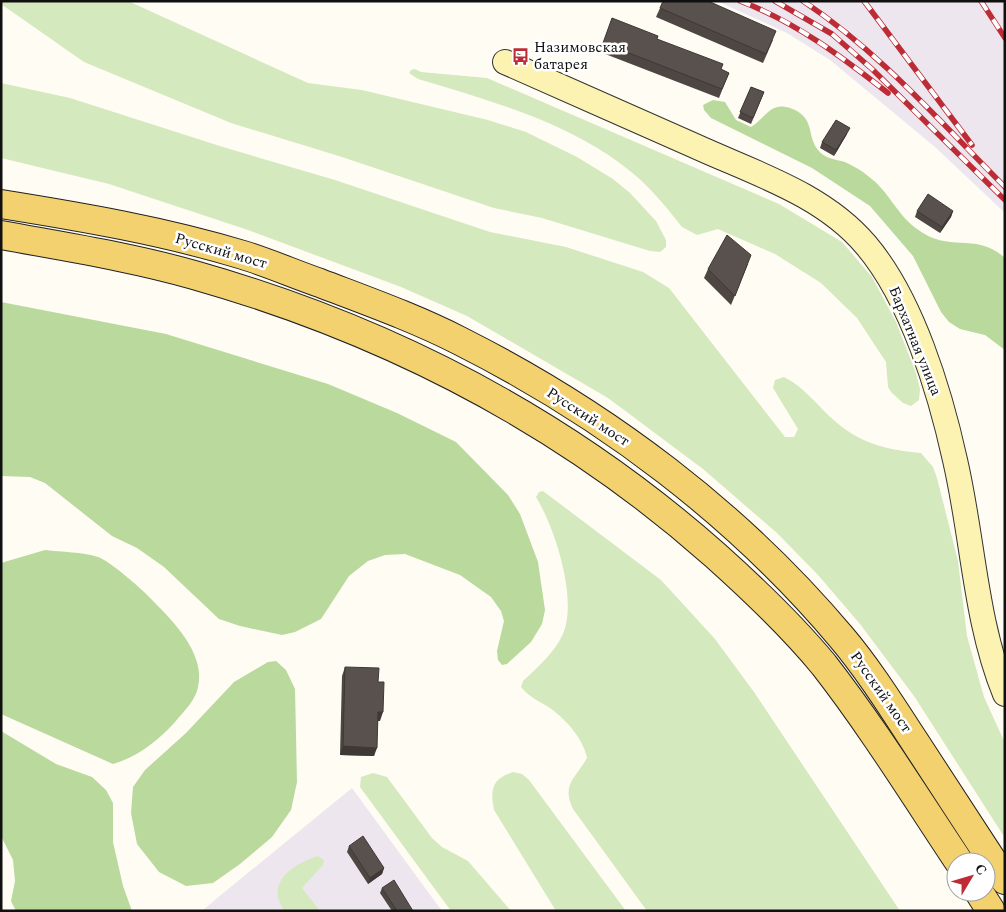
<svg xmlns="http://www.w3.org/2000/svg" width="1006" height="912" font-family="Spectral,serif">
  <rect width="100%" height="100%" fill="#fffcf4"/>
  <g fill="#ede6ee">
    <polygon points="717,1 1005,1 1005,213 935,147 830,60 787,33"/>
    <polygon points="352,788 442,911 202,911 216,899"/>
  </g>
  <g fill="#d5e9be">
    <polygon points="1,1 128,1 308,83 362,90 488,120 526,132 577,157 613,179 630,193 656,221 666,240 666,247 660,252 650,251 542,218 494,208 342,157 231,123 84,62 1,4"/>
    <path d="M 415,69 L 421,72 L 487,78 L 779,204 L 842,242 L 872,277 L 896,322 L 916,373 L 920,389 L 919,400 L 911,406 L 903,403 L 891,392 L 888,387 L 886,362 L 857,318 L 821,283 L 775,254 L 718,229 L 697,235 L 682,227 C 664,204 645,181 621,164 C 562,120 487,100 418,79 L 409,73 L 411,70 Z"/>
    <path d="M 1,83 L 70,98 L 223,147 L 335,180 L 490,232 L 566,247 L 643,272 L 669,288 L 785,437 L 794,437 L 798,429 L 773,388 L 775,380 L 784,377 C 805,387 818,407 836,422 C 861,444 889,450 921,453 L 933,467 L 937,478 L 958,561 L 967,636 L 984,697 L 1005,743 L 1005,838 L 914,696 L 860,624 L 819,576 L 777,533 L 703,469 L 608,398 L 467,316 L 401,287 L 248,230 L 109,184 L 1,158 Z"/>
    <path d="M 543,491 L 661,580 L 715,639 L 754,692 L 900,911 L 647,911 L 573,809 C 561,784 576,778 587,758 C 583,738 566,720 550,708 C 539,701 529,697 521,687 L 523,681 C 538,667 555,652 563,634 C 578,599 555,528 536,497 L 539,492 Z"/>
    <path d="M 513,772 L 522,774 L 529,780 L 626,911 L 556,911 L 494,810 C 490,789 492,779 513,772 Z"/>
    <polygon points="373,773 387,777 432,838 442,847 468,861 511,911 451,911 360,787 361,777"/>
    <path d="M 318,856 L 324,860 L 323,865 L 302,888 L 320,911 L 285,911 C 264,883 293,864 318,856 Z"/>
  </g>
  <g fill="#b9d99d">
    <path d="M 713,100 L 725,102 L 736,120 L 751,127 C 765,119 770,101 790,108 C 816,117 806,135 818,150 C 825,159 835,159 845,162 C 853,166 861,170 868,176 C 889,191 897,215 917,229 C 950,254 975,231 1005,258 L 1005,350 L 985,335 L 960,329 L 949,322 L 941,312 L 913,256 L 870,206 L 812,168 L 711,118 L 704,110 L 703,105 Z"/>
    <polygon points="1,302 166,334 328,384 397,413 456,442 508,495 520,514 538,562 545,610 542,624 531,642 507,664 502,665 498,660 497,651 504,621 501,611 491,597 460,575 405,554 385,555 368,561 349,576 321,619 295,632 282,635 240,626 219,619 164,567 137,548 112,536 45,483 30,477 1,476"/>
    <path d="M 45,550 C 62,552 82,552 98,557 C 108,560 141,588 149,597 C 171,619 209,655 197,691 C 193,703 183,712 175,722 C 158,741 137,757 113,764 L 1,714 L 1,563 Z"/>
    <polygon points="276,661 286,670 295,689 297,782 291,810 272,837 240,864 213,883 186,886 159,872 137,844 131,813 133,787 145,770 186,733 234,682 268,662"/>
    <polygon points="1,731 56,764 92,777 106,790 113,803 113,842 123,886 132,911 16,911 11,901 15,881 13,860 1,836"/>
  </g>
  <g fill="none" stroke-linecap="round" stroke-linejoin="round">
    <defs>
      <path id="secondary" d="M 505,62 C 568,90 632,118 695,146 C 754,173 823,194 866,245 C 912,299 940,392 955,460 C 973,537 975,621 1005,694"/>
      <g id="primary">
        <path d="M 1,204 C 82,217 164,231 243,255 C 269,263 294,274 320,283 C 367,301 415,318 460,341 C 605,414 738,514 842,638 C 869,670 892,707 915,742 C 945,788 975,834 1005,880"/>
        <path d="M 1,235 C 66,247 131,257 194,275 C 388,330 564,421 715,555 C 753,589 791,625 824,665 C 873,728 915,796 959,862"/>
        <polyline points="979,892 991,911"/>
      </g>
    </defs>
    <use href="#secondary" stroke="#323232" stroke-width="26"/>
    <use href="#primary" stroke="#212121" stroke-width="30"/>
    <use href="#secondary" stroke="#fcf3b2" stroke-width="24"/>
    <use href="#primary" stroke="#f4d16f" stroke-width="28"/>
    <defs>
      <g id="rail">
        <path d="M 740,1 C 796,22 842,57 888,93"/>
        <polyline points="775,1 832,34 872,69 1005,200"/>
        <path d="M 803,1 C 881,53 940,122 1005,187"/>
        <polyline points="864,1 972,145"/>
        <polyline points="981,1 1005,38"/>
      </g>
    </defs>
    <use href="#rail" stroke="#bd2c35" stroke-width="5.5"/>
    <use href="#rail" stroke="#fff" stroke-width="4" stroke-dasharray="11" stroke-linecap="butt"/>
  </g>
  <g fill="#4d4642">
    <polygon points="660,8 773,40 763,63 656,17"/>
    <polygon points="612,18 729,73 719,98 600,52"/>
    <polygon points="751,87 764,92 751,124 738,118"/>
    <polygon points="847,134 834,156 820,148 822,142"/>
    <polygon points="917,211 953,211 951,217 940,233 915,217"/>
    <polygon points="748,264 731,305 704,278 708,269"/>
    <polygon points="345,667 378,682 380,721 378,721 374,756 340,755 342,676"/>
    <polygon points="349,846 384,868 382,874 368,884 347,852"/>
    <polygon points="382,888 413,911 392,911 380,893"/>
  </g>
  <g fill="#3e3936">
    <polygon points="850,128 847,134 834,156 836,150"/>
    <polygon points="953,211 951,217 940,233 942,227"/>
    <polygon points="378,712 383,712 380,721 375,721"/>
    <polygon points="343,746 377,748 374,756 340,755"/>
    <polygon points="384,868 382,874 368,884 370,878"/>
  </g>
  <g fill="#59514d" stroke="#3e3936">
    <polygon points="663,1 708,1 776,31 766,54 660,8"/>
    <polygon points="612,18 658,36 657,39 723,64 721,69 729,73 722,89 603,43"/>
    <polygon points="751,87 764,92 753,118 740,112"/>
    <polygon points="836,120 850,128 836,150 822,142"/>
    <polygon points="928,194 953,211 942,227 917,211"/>
    <polygon points="727,235 751,255 735,296 708,269"/>
    <polygon points="345,667 379,668 378,682 384,682 383,712 378,712 377,748 343,746"/>
    <polygon points="363,836 384,868 370,878 349,846"/>
    <polygon points="394,880 413,911 397,911 382,888"/>
  </g>
  <defs>
    <symbol id="bus-bare" viewBox="-9 -9 18 18"><path d="M-5-6H5V4H4V6H2V4H-2V6H-4V4H-5ZM-3.5-4V0h7V-4ZM-3.5 1.2v1.5H-2V1.2ZM2 1.2v1.5H3.5V1.2Z" fill="#bd2c35" stroke="#fff" stroke-width="2.5" paint-order="stroke"/></symbol>
  </defs>
  <g fill-rule="evenodd">
    <use href="#bus-bare" x="508" y="44" width="25" height="25"/>
  </g>
  <g text-anchor="middle" dominant-baseline="central" stroke-width="5" stroke-linejoin="round" paint-order="stroke">
    <g font-size="15" fill="#101010" stroke="#fff" text-anchor="start">
      <text x="534" y="47">Назимовская<tspan x="534" dy="17">батарея</tspan></text>
    </g>
    <g font-size="15" fill="#101010" stroke="#fff">
      <text transform="translate(221 251) rotate(16)">Русский мост</text>
      <text transform="translate(915 341) rotate(68)">Бархатная улица</text>
      <text transform="translate(588 417) rotate(33)">Русский мост</text>
      <text transform="translate(881 692) rotate(55)">Русский мост</text>
    </g>
  </g>
  <rect width="1006" height="912" fill="none" stroke="#101010" stroke-width="5"/>
  <g transform="translate(971 877) rotate(52)"><circle r="24" fill="#ffffff" stroke="#9f9f9f"/>
  <path d="M0-4L9 19L0 12L-9 19Z" fill="#bd2c35"/>
  <text y="-8" font-size="14" font-weight="bold" text-anchor="middle" fill="#101010">С</text>
  </g>
</svg>
